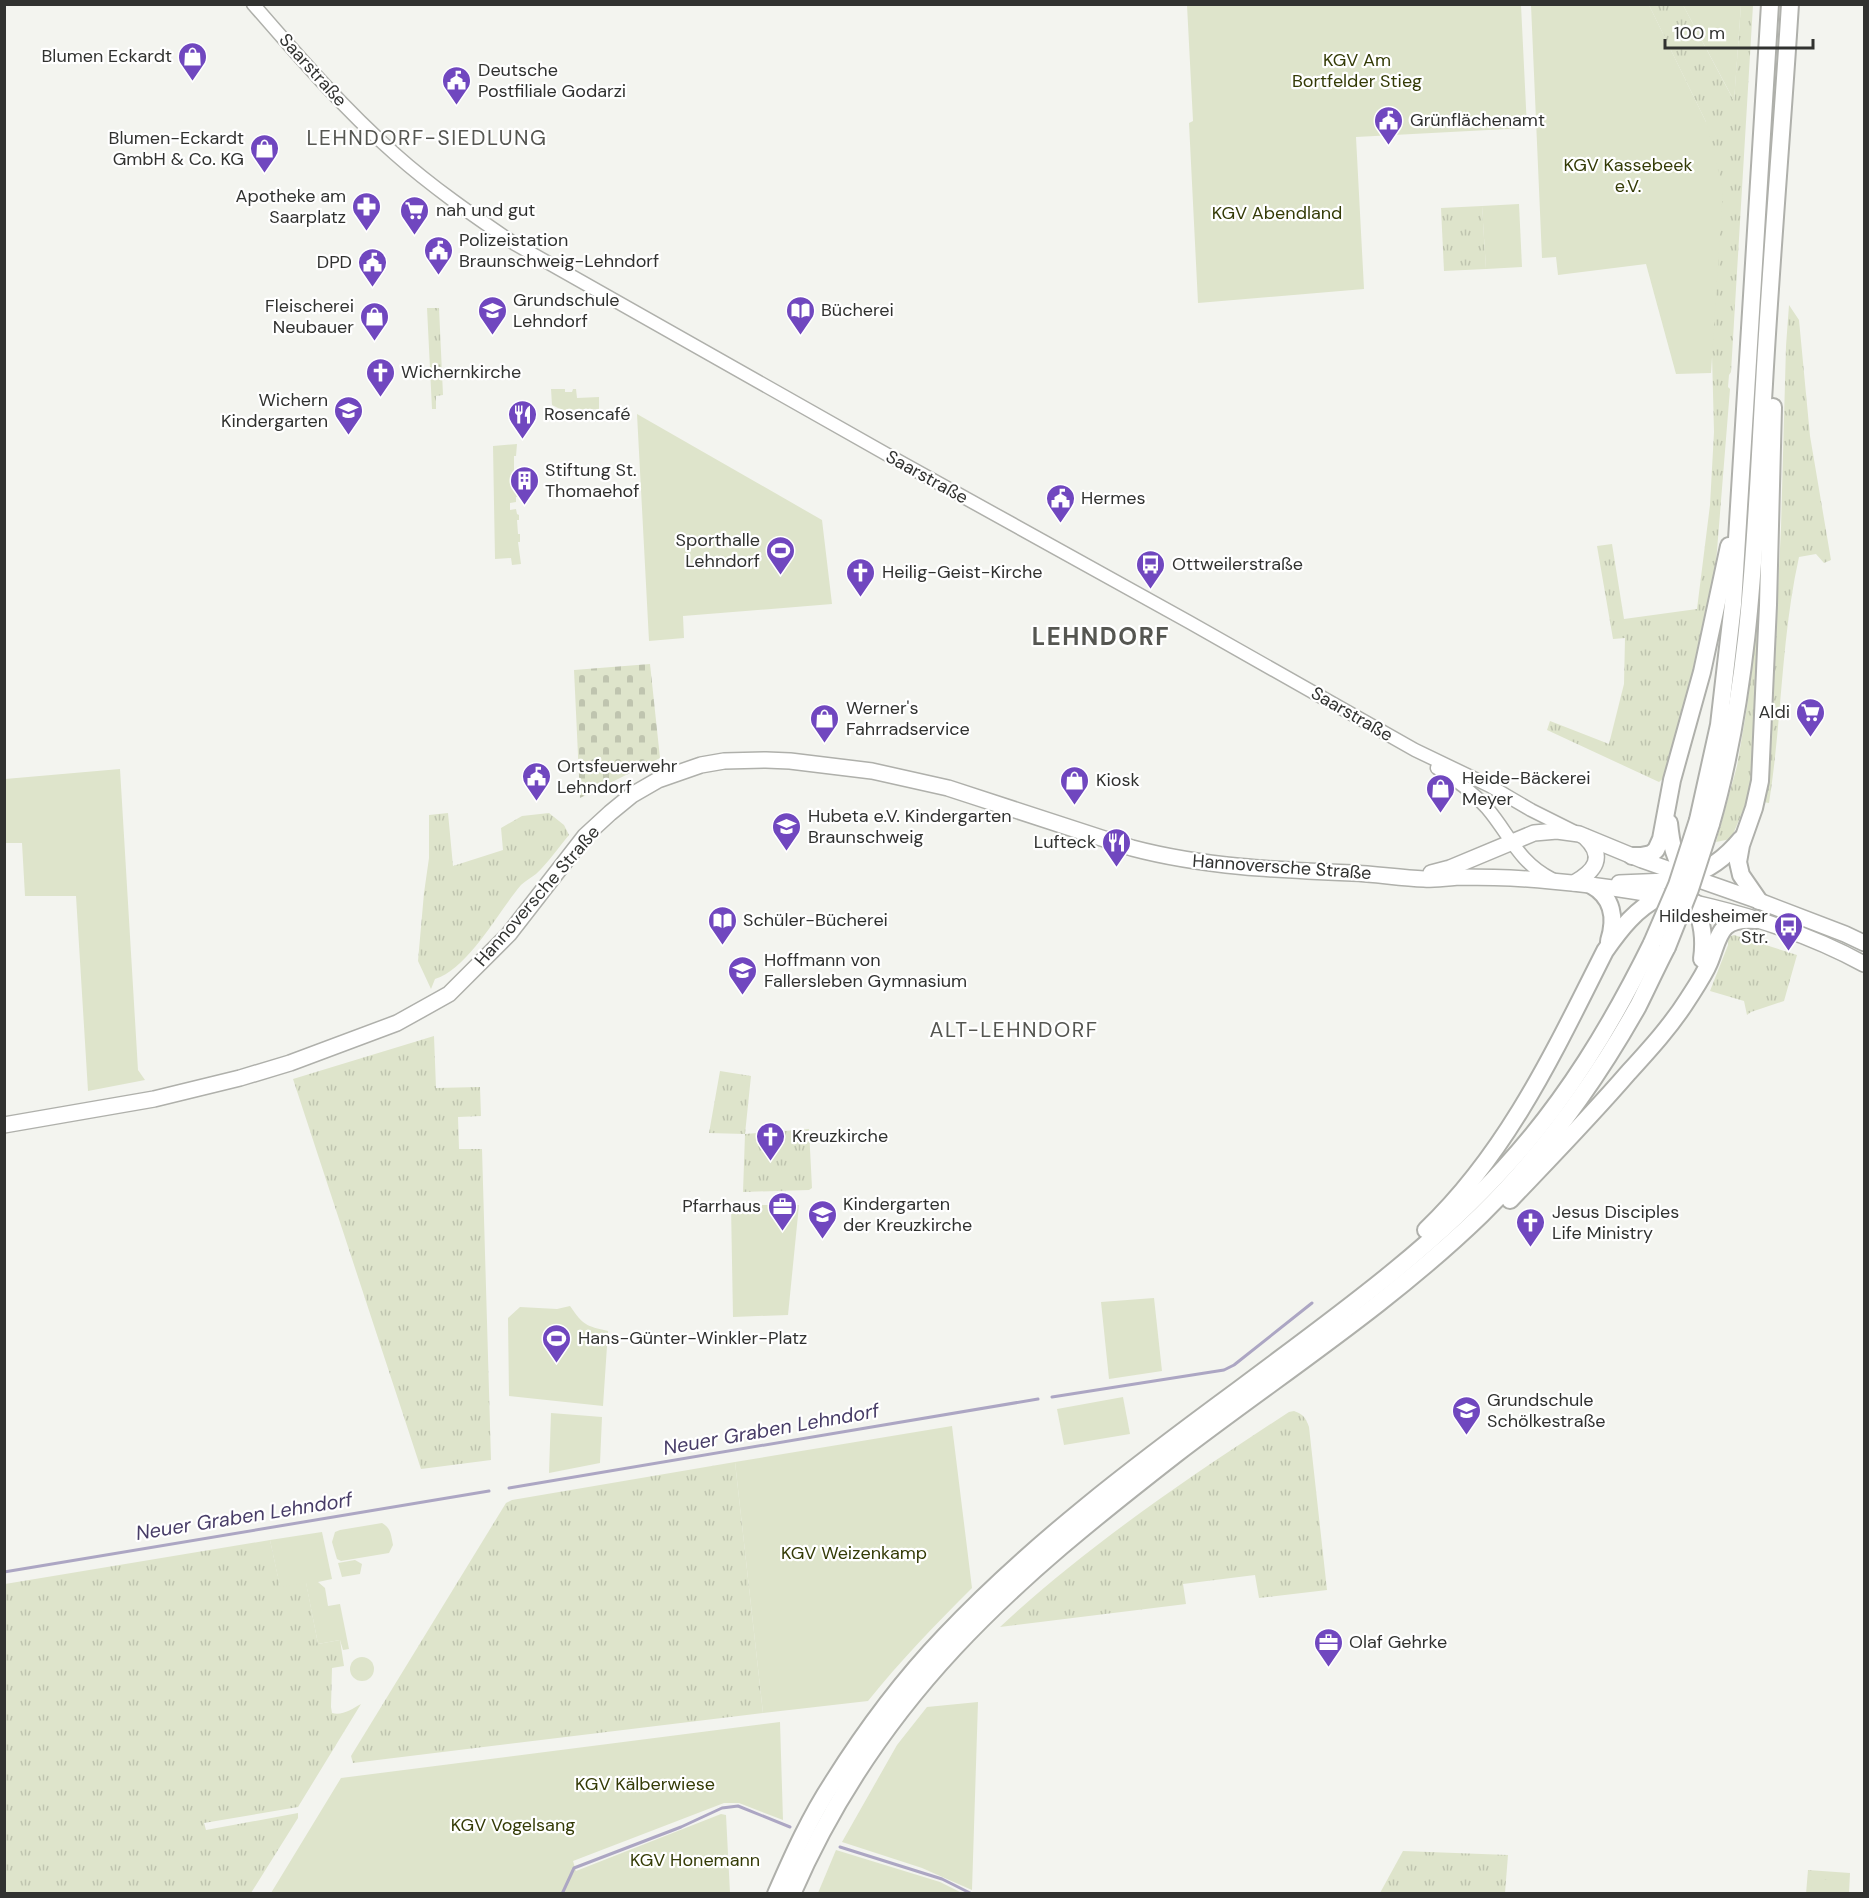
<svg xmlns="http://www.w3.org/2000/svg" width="1869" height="1898" font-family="'DM Sans',sans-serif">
  <defs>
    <pattern id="grass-tufts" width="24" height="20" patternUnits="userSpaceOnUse" patternTransform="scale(1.5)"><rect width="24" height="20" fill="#dee4cb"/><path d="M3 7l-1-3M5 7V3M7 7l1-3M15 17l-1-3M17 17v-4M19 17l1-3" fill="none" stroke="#bfc4af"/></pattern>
    <pattern id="cemetery-stones" width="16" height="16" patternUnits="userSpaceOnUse" patternTransform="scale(1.5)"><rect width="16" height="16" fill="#dee4cb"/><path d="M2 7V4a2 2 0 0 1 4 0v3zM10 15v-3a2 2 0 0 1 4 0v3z" fill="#bfc4af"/></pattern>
  </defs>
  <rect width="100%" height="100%" fill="#f3f4ef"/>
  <g fill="url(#grass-tufts)">
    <polygon points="1649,5 1683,5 1734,101 1741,5 1753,5 1731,372 1729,375 1728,387 1730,389 1716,563 1692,673 1664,778 1659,782 1547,730 1550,721 1609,744 1624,684 1625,638 1613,639 1597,546 1612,544 1624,619 1697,609 1710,505 1714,432 1706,122"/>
    <polygon points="1482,206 1486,269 1444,271 1441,208"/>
    <path d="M 1789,305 L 1799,320 L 1810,436 L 1831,560 L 1824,563 L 1816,554 L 1799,557 C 1781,638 1782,721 1769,803 L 1763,802 L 1769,771 L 1781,528 L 1786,346 Z"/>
    <polygon points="427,308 439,308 443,395 436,396 436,409 432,409"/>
    <polygon points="1757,612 1761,613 1755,762 1745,806 1731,839 1716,842 1737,766 1747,707"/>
    <path d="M 448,813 L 453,866 L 503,850 L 501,828 L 522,816 L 549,813 L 564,825 L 569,835 C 558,848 548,863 536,874 C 531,878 525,881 521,885 C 498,912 469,968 435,979 L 431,989 L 418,961 L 424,893 L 429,858 L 429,815 Z"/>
    <polygon points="1734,935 1797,955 1784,1001 1751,1012 1747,1015 1744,1001 1710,991 1728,945 1728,937"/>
    <polygon points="434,1036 436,1088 480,1087 481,1116 458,1117 459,1149 482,1149 491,1460 421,1469 293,1079"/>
    <polygon points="720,1071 751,1076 745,1134 809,1129 812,1188 809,1190 743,1192 745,1134 709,1133"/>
    <path d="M 1294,1411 C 1303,1414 1306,1418 1309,1427 L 1327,1590 L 1259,1598 L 1255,1575 L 1183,1584 L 1186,1604 L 1000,1627 C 1088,1545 1189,1477 1289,1412 Z"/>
    <polygon points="735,1462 763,1713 353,1763 351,1756 506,1503 512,1500"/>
    <path d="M 270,1540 L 280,1586 L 306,1582 L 318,1644 L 340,1640 L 344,1666 L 332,1668 L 331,1707 L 332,1713 C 342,1716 352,1709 361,1704 L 298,1807 L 204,1823 L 206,1830 L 298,1813 L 298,1818 L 251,1893 L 5,1894 L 5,1584 Z"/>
    <polygon points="1403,1851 1508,1855 1505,1893 1380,1893"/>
    <polygon points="1808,1870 1850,1873 1849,1893 1806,1894"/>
  </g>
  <polygon fill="url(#cemetery-stones)" points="650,664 660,758 580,798 574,670"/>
  <g fill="#dee4cb">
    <polygon points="1187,5 1521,5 1527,128 1356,137 1364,289 1198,303 1189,123 1193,121"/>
    <polygon points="1531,5 1649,5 1706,122 1723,189 1711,373 1676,374 1646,264 1558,275 1556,257 1542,258"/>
    <polygon points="1683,5 1741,5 1734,102 1731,95"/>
    <polygon points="1519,204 1522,267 1486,269 1482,206"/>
    <polygon points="551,389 565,389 565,392 572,392 573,389 576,389 577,398 599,397 599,409 562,410 552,405"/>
    <polygon points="637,414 822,520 832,604 683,616 684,638 649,641"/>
    <polygon points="517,444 516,456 514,456 514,470 517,471 517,477 515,478 515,491 518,492 518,497 516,497 516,502 510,503 510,510 516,509 517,514 519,515 519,520 517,520 518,534 520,534 520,542 518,542 521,564 512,565 511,558 495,559 493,446"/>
    <polygon points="120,769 138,1070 145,1080 88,1091 76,896 25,896 22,843 5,843 5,779"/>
    <polygon points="731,1205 799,1205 788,1315 733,1317"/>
    <polygon points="1154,1298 1162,1371 1109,1379 1101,1302"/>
    <path d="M 570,1306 C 583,1325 586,1326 608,1331 L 603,1406 L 509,1396 L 508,1318 L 520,1307 L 557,1309 Z"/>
    <polygon points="1123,1397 1130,1434 1064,1445 1057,1409"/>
    <polygon points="551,1413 602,1417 600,1463 549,1473"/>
    <path d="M 952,1426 L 972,1588 C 936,1624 900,1661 868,1701 L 763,1713 L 735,1462 Z"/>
    <path d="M 382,1523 C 391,1528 391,1535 393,1545 L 389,1553 L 341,1561 L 337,1559 L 332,1542 L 335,1532 L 340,1530 Z"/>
    <polygon points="322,1532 332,1579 318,1582 325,1588 328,1606 340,1604 349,1649 343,1650 340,1640 318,1644 306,1583 280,1587 270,1540"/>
    <polygon points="355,1560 362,1564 360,1574 342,1577 338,1563"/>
    <circle cx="362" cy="1669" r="12"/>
    <polygon points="978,1702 972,1890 922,1868 842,1842 897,1745 927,1707"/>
    <polygon points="780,1722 783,1820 739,1803 724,1803 573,1861 576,1871 721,1814 726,1815 730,1893 271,1893 341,1778"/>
    <polygon points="836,1850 940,1882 962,1893 818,1893"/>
    <polygon points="1812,1879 1845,1880 1845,1893 1811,1893"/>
  </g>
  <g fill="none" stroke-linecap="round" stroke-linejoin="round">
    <g stroke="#aca6c3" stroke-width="3">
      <polyline points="1052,1397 1224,1370 1234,1365 1312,1303"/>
      <polyline points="509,1488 1038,1399"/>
      <polyline points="4,1572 489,1491"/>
      <polyline points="840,1847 942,1879 972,1894"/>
      <polyline points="562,1894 574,1868 681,1827 722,1808 738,1806 790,1827"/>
    </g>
    <defs>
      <g id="minor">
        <path d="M 253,4 C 298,56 344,109 395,154 C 432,187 474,216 515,244 L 895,459 L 1189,622 L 1415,750 L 1490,786 L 1531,810 L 1573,831"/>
        <path d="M 1437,768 C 1455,779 1473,792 1487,808 C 1510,835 1518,862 1552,879"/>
      </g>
      <g id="major">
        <polyline points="1431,873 1450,868 1534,833 1557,831 1579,834 1642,860 1759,901 1845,934 1864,943"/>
        <path d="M 1574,883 C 1595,871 1606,857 1585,837"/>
        <polyline points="1619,883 1668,881 1688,876"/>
        <path d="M 4,1125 L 154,1099 L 240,1078 L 290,1063 L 397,1023 L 449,994 L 509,934 L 585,836 L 610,813 L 632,795 L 658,780 L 701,765 L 724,761 L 766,760 L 790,761 L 872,771 L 948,788 L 1132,848 C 1204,867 1278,870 1352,873 C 1376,874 1400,878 1424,879 C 1436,880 1448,878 1460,877 C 1490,877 1521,878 1551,881 C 1654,890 1773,914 1864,964"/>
      </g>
      <g id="highway">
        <polyline points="1698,820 1719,725 1733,604 1770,4"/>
        <path d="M 1669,823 C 1671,843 1674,861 1688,876 C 1710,870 1727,856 1741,839"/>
        <path d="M 1711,824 C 1752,682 1755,532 1764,384 C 1771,258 1782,131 1790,4"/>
        <polyline points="1632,856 1641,856 1651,854 1656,850 1661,839 1672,780 1702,672 1729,546"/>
        <path d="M 1591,885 C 1613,897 1616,919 1609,941"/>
        <polyline points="1759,901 1741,875 1738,862 1741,845 1754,808 1760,781 1768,605 1773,407"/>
        <path d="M 1695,903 C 1702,923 1705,938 1702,959"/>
        <path d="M 1510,1200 C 1550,1158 1590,1117 1628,1073 C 1649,1050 1671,1026 1688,999 C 1695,988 1704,975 1709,963 C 1720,936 1718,917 1756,920"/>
        <path d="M 1426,1230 C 1508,1152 1555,1050 1605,951 C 1621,928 1636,909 1661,896"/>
        <path d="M 776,1894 C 793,1855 810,1817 833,1782 C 865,1731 903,1680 945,1636 C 1032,1544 1135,1466 1237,1391 C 1330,1321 1426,1254 1504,1168 C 1566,1101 1612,1024 1652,943"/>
        <path d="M 792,1894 C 831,1804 887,1720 954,1648 C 1021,1576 1099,1514 1176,1454 C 1279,1375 1388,1305 1481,1215 C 1542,1155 1596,1081 1638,1006 C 1648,986 1657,966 1667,947"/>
      </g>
    </defs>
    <use href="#minor" stroke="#afb0ab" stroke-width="15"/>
    <use href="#major" stroke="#afb0ab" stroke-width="18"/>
    <use href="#highway" stroke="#afb0ab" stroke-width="20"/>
    <use href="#minor" stroke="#fff" stroke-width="12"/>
    <use href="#major" stroke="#fff" stroke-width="15"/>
    <use href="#highway" stroke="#fff" stroke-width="16"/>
    <defs>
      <g id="highway-bridge">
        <polyline points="1652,943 1677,885 1698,820"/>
        <polyline points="1667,947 1690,889 1711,824"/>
      </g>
    </defs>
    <use href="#highway-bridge" stroke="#afb0ab" stroke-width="20" stroke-linecap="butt"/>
    <use href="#highway-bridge" stroke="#fff" stroke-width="16"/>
  </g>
  <defs>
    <symbol id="shop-pin" viewBox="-11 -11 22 30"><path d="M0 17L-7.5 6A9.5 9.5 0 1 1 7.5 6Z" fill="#7047bf" stroke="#fff"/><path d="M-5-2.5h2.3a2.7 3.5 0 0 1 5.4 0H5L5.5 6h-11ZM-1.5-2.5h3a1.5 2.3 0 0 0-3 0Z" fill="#fff"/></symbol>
    <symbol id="civic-pin" viewBox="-11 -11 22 30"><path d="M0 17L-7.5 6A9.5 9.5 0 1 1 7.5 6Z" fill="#7047bf" stroke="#fff"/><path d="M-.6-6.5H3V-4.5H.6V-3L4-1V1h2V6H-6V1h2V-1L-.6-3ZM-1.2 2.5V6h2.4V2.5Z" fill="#fff"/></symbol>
    <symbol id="pharmacy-pin" viewBox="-11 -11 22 30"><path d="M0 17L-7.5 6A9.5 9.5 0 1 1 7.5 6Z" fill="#7047bf" stroke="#fff"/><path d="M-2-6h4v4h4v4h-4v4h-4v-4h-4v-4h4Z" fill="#fff"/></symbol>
    <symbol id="supermarket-pin" viewBox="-11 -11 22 30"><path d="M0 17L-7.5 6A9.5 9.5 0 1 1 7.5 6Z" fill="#7047bf" stroke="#fff"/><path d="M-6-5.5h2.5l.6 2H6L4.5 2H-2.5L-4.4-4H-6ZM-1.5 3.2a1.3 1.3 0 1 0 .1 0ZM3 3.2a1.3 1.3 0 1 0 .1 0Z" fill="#fff"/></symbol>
    <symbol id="school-pin" viewBox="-11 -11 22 30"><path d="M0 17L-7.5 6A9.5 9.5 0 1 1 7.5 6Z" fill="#7047bf" stroke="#fff"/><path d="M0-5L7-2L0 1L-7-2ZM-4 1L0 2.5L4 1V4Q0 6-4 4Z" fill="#fff"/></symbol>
    <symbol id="library-pin" viewBox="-11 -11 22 30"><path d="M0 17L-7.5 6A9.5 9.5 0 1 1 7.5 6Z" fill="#7047bf" stroke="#fff"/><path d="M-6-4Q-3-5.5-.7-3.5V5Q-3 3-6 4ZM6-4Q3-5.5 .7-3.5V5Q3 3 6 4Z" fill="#fff"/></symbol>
    <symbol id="church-pin" viewBox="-11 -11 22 30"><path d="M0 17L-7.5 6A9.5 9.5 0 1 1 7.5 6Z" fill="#7047bf" stroke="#fff"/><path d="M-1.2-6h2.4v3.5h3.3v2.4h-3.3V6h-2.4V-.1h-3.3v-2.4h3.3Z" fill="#fff"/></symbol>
    <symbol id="restaurant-pin" viewBox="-11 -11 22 30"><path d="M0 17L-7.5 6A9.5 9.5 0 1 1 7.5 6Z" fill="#7047bf" stroke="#fff"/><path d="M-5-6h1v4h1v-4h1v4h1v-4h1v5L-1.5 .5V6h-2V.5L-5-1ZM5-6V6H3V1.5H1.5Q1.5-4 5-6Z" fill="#fff"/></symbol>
    <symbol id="building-pin" viewBox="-11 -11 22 30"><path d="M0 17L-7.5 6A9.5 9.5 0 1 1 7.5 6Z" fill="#7047bf" stroke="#fff"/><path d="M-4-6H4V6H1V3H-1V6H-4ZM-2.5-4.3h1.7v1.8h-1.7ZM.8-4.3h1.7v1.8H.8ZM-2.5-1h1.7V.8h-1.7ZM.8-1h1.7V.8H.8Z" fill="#fff"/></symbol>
    <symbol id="stadium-pin" viewBox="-11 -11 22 30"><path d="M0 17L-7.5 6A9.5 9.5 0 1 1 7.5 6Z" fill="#7047bf" stroke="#fff"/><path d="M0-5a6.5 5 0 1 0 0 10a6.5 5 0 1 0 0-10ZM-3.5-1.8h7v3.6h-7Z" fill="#fff"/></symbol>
    <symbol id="bus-pin" viewBox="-11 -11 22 30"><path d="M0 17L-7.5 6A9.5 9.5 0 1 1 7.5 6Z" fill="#7047bf" stroke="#fff"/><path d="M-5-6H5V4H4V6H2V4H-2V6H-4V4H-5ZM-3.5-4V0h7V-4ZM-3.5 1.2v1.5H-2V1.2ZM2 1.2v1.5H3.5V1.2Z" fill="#fff"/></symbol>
    <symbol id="office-pin" viewBox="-11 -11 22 30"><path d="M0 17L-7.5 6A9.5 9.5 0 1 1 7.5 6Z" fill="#7047bf" stroke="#fff"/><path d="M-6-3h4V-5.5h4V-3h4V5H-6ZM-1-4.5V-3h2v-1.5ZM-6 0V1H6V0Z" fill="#fff"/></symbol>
  </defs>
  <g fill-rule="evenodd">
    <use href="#shop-pin" x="176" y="40" width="33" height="45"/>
    <use href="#civic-pin" x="440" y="64" width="33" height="45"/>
    <use href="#civic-pin" x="1372" y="104" width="33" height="45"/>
    <use href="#shop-pin" x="248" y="132" width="33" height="45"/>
    <use href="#pharmacy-pin" x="350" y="190" width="33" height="45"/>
    <use href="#supermarket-pin" x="398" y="194" width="33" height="45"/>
    <use href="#civic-pin" x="422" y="234" width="33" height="45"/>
    <use href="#civic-pin" x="356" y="246" width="33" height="45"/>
    <use href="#school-pin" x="476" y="294" width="33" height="45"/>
    <use href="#library-pin" x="784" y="294" width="33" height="45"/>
    <use href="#shop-pin" x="358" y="300" width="33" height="45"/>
    <use href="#church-pin" x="364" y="356" width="33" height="45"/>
    <use href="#school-pin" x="332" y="394" width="33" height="45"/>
    <use href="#restaurant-pin" x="506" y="398" width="33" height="45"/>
    <use href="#building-pin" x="508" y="464" width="33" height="45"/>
    <use href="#civic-pin" x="1044" y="482" width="33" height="45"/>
    <use href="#stadium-pin" x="764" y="534" width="33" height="45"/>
    <use href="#bus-pin" x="1134" y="548" width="33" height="45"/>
    <use href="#church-pin" x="844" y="556" width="33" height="45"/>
    <use href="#supermarket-pin" x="1794" y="696" width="33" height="45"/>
    <use href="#shop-pin" x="808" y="702" width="33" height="45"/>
    <use href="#civic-pin" x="520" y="760" width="33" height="45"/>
    <use href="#shop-pin" x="1058" y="764" width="33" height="45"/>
    <use href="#shop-pin" x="1424" y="772" width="33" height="45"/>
    <use href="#school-pin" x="770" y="810" width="33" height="45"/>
    <use href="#restaurant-pin" x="1100" y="826" width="33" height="45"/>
    <use href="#library-pin" x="706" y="904" width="33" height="45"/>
    <use href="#bus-pin" x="1772" y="910" width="33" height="45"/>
    <use href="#school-pin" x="726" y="954" width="33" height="45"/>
    <use href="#church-pin" x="754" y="1120" width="33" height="45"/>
    <use href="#office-pin" x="766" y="1190" width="33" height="45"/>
    <use href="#school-pin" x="806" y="1198" width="33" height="45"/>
    <use href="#church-pin" x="1514" y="1206" width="33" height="45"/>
    <use href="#stadium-pin" x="540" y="1322" width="33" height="45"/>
    <use href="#school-pin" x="1450" y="1394" width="33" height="45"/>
    <use href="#office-pin" x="1312" y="1626" width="33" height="45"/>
  </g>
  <g text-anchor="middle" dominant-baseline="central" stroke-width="4.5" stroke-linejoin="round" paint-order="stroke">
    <g font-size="18" fill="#313230" stroke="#fff" text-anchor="start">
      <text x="172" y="56" text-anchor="end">Blumen Eckardt</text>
      <text x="478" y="70">Deutsche<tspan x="478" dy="21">Postfiliale Godarzi</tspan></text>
      <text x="1410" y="120">Grünflächenamt</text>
      <text x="244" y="138" text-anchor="end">Blumen-Eckardt<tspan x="244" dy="21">GmbH &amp; Co. KG</tspan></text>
      <text x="346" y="196" text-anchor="end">Apotheke am<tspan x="346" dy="21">Saarplatz</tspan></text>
      <text x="436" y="210">nah und gut</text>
      <text x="459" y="240">Polizeistation<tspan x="459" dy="21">Braunschweig-Lehndorf</tspan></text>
      <text x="352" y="262" text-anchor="end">DPD</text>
      <text x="513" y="300">Grundschule<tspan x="513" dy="21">Lehndorf</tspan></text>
      <text x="354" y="306" text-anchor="end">Fleischerei<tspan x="354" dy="21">Neubauer</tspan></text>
      <text x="821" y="310">Bücherei</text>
      <text x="401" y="372">Wichernkirche</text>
      <text x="328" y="400" text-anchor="end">Wichern<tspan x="328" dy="21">Kindergarten</tspan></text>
      <text x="544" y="414">Rosencafé</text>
      <text x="545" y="470">Stiftung St.<tspan x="545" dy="21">Thomaehof</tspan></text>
      <text x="1081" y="498">Hermes</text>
      <text x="760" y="540" text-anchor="end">Sporthalle<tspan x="760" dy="21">Lehndorf</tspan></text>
      <text x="1172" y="564">Ottweilerstraße</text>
      <text x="882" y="572">Heilig-Geist-Kirche</text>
      <text x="846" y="708">Werner's<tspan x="846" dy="21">Fahrradservice</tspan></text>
      <text x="1790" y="712" text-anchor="end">Aldi</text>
      <text x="557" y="766">Ortsfeuerwehr<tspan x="557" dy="21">Lehndorf</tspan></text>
      <text x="1462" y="778">Heide-Bäckerei<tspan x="1462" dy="21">Meyer</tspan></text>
      <text x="1096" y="780">Kiosk</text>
      <text x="808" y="816">Hubeta e.V. Kindergarten<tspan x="808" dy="21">Braunschweig</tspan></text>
      <text x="1096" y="842" text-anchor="end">Lufteck</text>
      <text x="1768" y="916" text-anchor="end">Hildesheimer<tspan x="1768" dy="21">Str.</tspan></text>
      <text x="743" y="920">Schüler-Bücherei</text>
      <text x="764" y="960">Hoffmann von<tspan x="764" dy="21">Fallersleben Gymnasium</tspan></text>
      <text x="792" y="1136">Kreuzkirche</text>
      <text x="843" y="1204">Kindergarten<tspan x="843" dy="21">der Kreuzkirche</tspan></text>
      <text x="761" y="1206" text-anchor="end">Pfarrhaus</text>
      <text x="1552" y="1212">Jesus Disciples<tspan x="1552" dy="21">Life Ministry</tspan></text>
      <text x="578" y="1338">Hans-Günter-Winkler-Platz</text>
      <text x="1487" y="1400">Grundschule<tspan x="1487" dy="21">Schölkestraße</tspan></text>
      <text x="1349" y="1642">Olaf Gehrke</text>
    </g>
    <g font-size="18" fill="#343b06" stroke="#fff">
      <text x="1357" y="60">KGV Am<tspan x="1357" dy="21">Bortfelder Stieg</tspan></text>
      <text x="1628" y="165">KGV Kassebeek<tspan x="1628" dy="21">e.V.</tspan></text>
      <text x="1277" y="213">KGV Abendland</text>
      <text x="854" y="1553">KGV Weizenkamp</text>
      <text x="645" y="1784">KGV Kälberwiese</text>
      <text x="513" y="1825">KGV Vogelsang</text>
      <text x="695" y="1860">KGV Honemann</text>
    </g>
    <g font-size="18" fill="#313230" stroke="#fff">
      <text transform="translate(313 70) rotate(48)">Saarstraße</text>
      <text transform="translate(927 477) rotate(29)">Saarstraße</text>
      <text transform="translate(1352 714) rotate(30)">Saarstraße</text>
      <text transform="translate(1282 867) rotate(4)">Hannoversche Straße</text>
      <text transform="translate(537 896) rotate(-49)">Hannoversche Straße</text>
    </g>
    <g font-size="20" font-style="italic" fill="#473c67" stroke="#fff">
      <text transform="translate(771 1429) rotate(-10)">Neuer Graben Lehndorf</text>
      <text transform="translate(244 1516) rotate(-9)">Neuer Graben Lehndorf</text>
    </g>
    <g font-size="21" letter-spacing="1.5" fill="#555651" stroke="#fff">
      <text x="427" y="138">LEHNDORF-SIEDLUNG</text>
      <text x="1014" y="1030">ALT-LEHNDORF</text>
    </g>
    <g font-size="24" font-weight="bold" letter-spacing="1.5" fill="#555651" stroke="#fff">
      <text x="1101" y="636">LEHNDORF</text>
    </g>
  </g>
  <rect width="1869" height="1898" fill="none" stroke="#313230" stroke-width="12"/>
  <path d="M1665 39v9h148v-9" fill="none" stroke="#313230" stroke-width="3"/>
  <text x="1674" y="39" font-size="18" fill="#313230" stroke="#ffffff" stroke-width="4.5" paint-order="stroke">100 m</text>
</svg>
